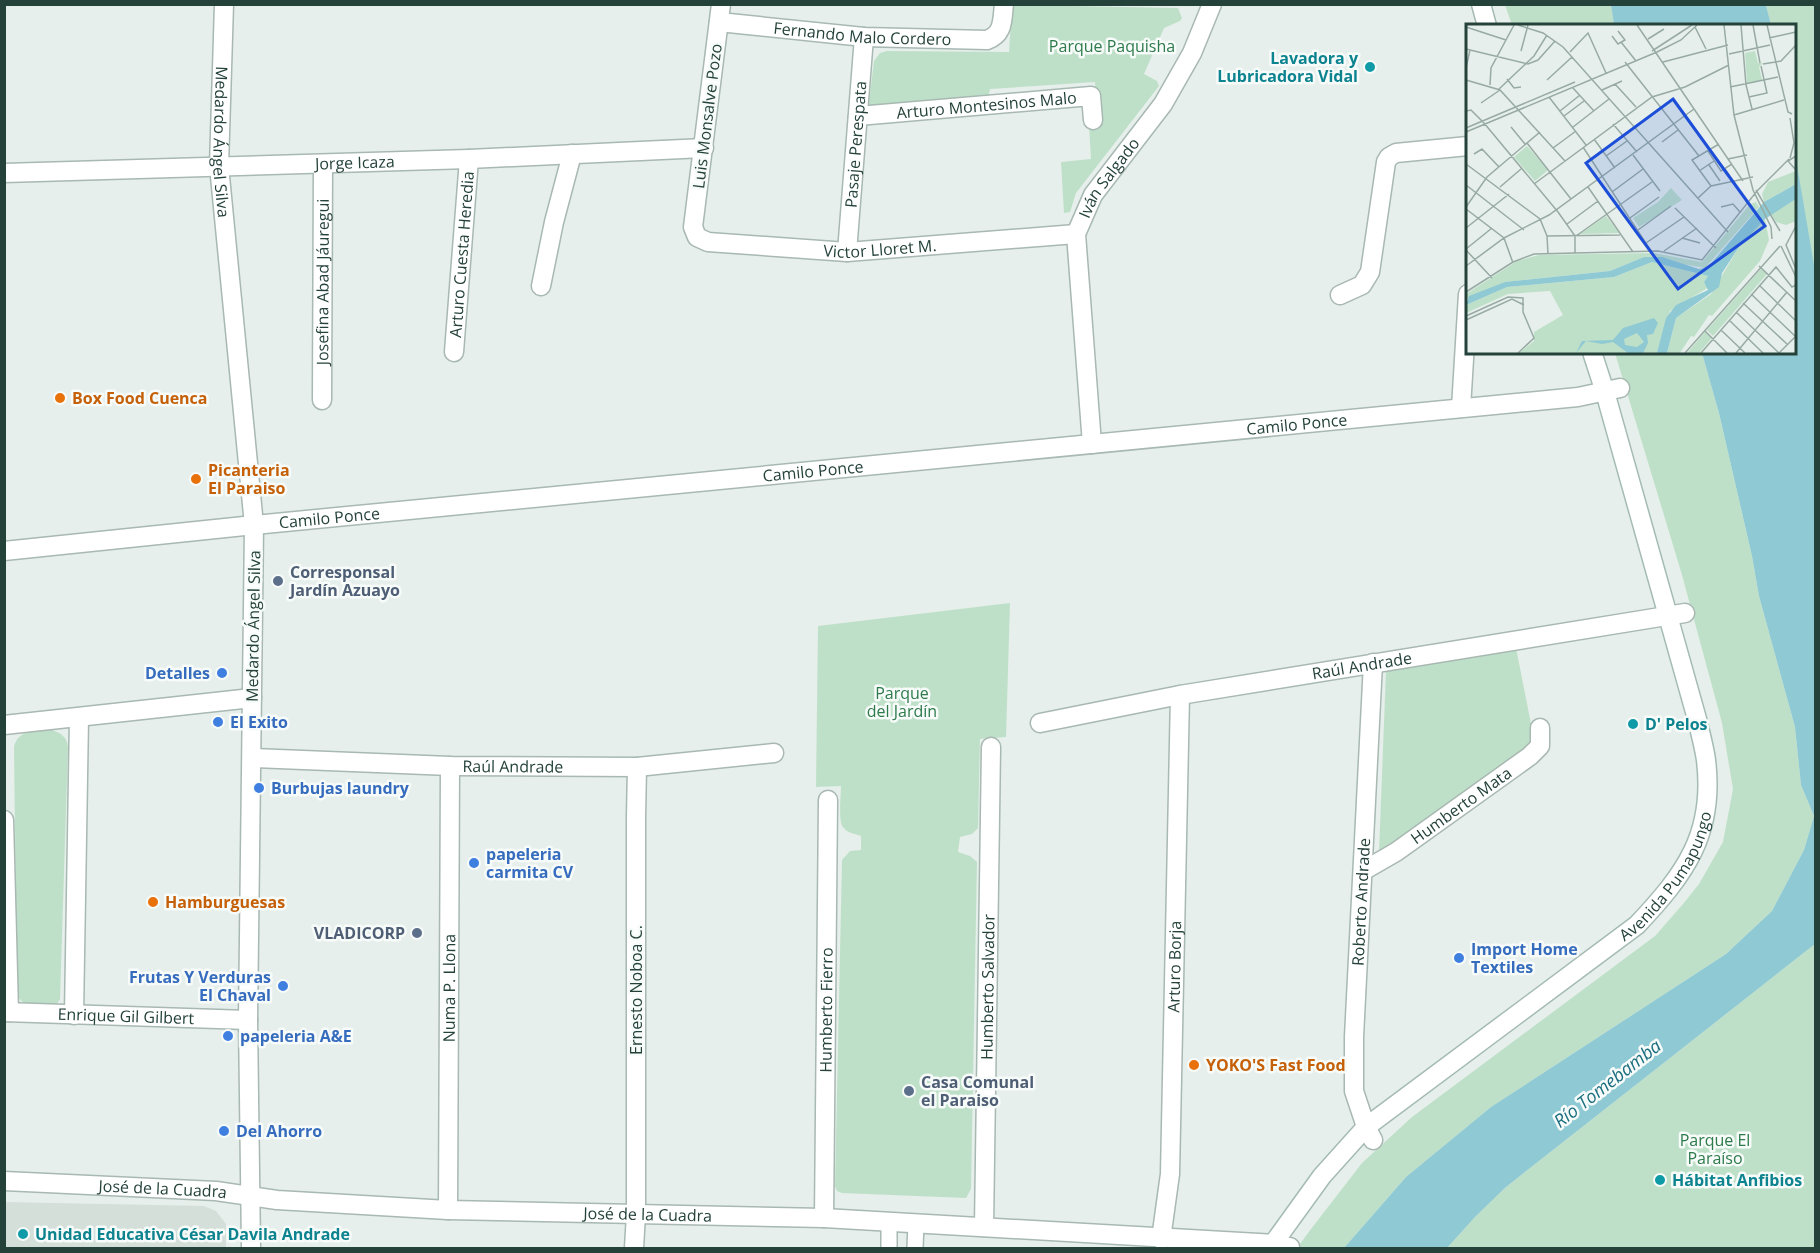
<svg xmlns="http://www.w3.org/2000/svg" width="1820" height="1253" font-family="'Open Sans',sans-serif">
  <rect width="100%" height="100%" fill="#e6efeb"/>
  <polygon fill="#d4dfda" points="5,1202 204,1206 216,1211 226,1224 226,1248 5,1248"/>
  <g fill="#bfe0c8">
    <polygon points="1012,5 1178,8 1182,18 1180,21 1164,28 1144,74 1157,81 1159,86 1076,193 1070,212 1064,213 1061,162 1091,159 1089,125 1098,123 1095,82 990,89 987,104 868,111 874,61 880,53 887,51 1009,52"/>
    <polygon points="1505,5 1611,5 1614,25 1512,25"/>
    <polygon points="1766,5 1815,5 1815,277 1795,153 1794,26 1771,25"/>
    <polygon points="1615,353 1702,353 1719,413 1752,556 1759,596 1795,727 1801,785 1814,816 1804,850 1772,911 1726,954 1491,1107 1406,1177 1344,1248 1297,1248 1311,1229 1362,1163 1412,1117 1655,936 1683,904 1699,884 1723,842 1733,789 1722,723 1682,575"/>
    <path d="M 1010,603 L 1006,737 L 980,739 L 978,828 L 972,834 L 960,837 L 958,852 L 970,856 L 977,862 L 971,1189 L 966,1198 L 842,1193 L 837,1191 L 835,1186 L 842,860 L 850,851 L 861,850 L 861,836 C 855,834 847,833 843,827 C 838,821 841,795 841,786 L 816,787 L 818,626 Z"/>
    <polygon points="1516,648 1535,744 1469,788 1379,852 1386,671"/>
    <path d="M 52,730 C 61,733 67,737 68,747 L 60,999 L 56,1005 C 40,1006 25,1010 17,995 L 14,747 C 18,729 36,731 52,730 Z"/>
    <polygon points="1815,944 1815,1248 1447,1248 1476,1216 1506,1187"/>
  </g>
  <g fill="#8ec9d4">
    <polygon points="1611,5 1766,5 1771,25 1614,25"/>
    <polygon points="1795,153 1816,277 1815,944 1506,1187 1476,1216 1447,1248 1344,1248 1406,1177 1491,1107 1726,954 1772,911 1804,850 1814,816 1801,785 1795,727 1759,596 1752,556 1719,413 1702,353 1794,352"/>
  </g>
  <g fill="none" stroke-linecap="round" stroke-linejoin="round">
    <defs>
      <g id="pedestrian">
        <polyline points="889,1248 889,1222"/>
        <polyline points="915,1248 916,1223"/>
      </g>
      <g id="minor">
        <path id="s1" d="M 224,4 L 219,166 L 254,525 L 248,1020 L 251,1248"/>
        <path id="s2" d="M 721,4 L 693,227 L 697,237 L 708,242 L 847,252 L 1076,234"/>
        <path id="s3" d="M 719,22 L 864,37 L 987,40 C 1004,34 1002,20 1004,4"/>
        <path id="s4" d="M 858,116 L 1091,96 L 1093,120"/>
        <path id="s5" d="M 4,173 L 469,159 L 704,148"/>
        <path id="s6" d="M 847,252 L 864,37"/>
        <polyline points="541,286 554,222 572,154"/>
        <polyline points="1340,295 1362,285 1370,272 1386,162 1389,157 1396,153 1468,146"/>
        <path id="s7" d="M 454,352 L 469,159"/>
        <path id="s8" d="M 322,400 L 323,164"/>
        <polyline points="1461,408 1468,294"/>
        <path id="s9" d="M 1092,444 L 1076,234 L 1093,195 L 1163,104 L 1192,53 L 1212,4"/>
        <path id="s10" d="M 1040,723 L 1180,695 L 1685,613"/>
        <polyline points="4,725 252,698"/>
        <path id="s11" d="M 252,758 L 450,766 L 637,767 L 774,753"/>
        <polyline points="4,820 9,1012"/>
        <path id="s12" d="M 1363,871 L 1396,852 L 1530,756 L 1540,746 L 1540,728"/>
        <path id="s13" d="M 4,1012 L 248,1020"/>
        <polyline points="74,1015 79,718"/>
        <path id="s14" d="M 1373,1140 L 1366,1127 L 1354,1091 L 1354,1037 L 1373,663"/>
        <path id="s15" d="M 4,1181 L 216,1191 L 277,1200 L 448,1210 L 824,1218 L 1274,1244 L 1290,1247"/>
        <path id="s16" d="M 448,1210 L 450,766"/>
        <path id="s17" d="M 824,1218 L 828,800"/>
        <path id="s18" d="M 984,1227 L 991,747"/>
        <path id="s19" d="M 1161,1239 L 1170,1174 L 1180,695"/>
        <polyline points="634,1248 636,1214 636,817 637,767"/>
      </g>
      <g id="tertiary">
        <path id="s20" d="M 4,551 L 254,525 L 1578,397 L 1620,388"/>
      </g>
      <g id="secondary">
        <polyline points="1481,4 1487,26"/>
        <path id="s21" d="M 1270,1248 L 1322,1176 L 1366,1127 L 1637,925 C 1685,874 1715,834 1706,760 C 1704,746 1700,732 1697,719 L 1605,392 L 1592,352"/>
      </g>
    </defs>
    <use href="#pedestrian" stroke="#a8b8b2" stroke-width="18"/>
    <use href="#minor" stroke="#a8b8b2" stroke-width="21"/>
    <use href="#tertiary" stroke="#a8b8b2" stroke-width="21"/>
    <use href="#secondary" stroke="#a4bbb3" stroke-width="21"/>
    <use href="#pedestrian" stroke="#fff" stroke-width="15"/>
    <use href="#minor" stroke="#fff" stroke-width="18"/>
    <use href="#tertiary" stroke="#fff" stroke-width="18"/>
    <use href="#secondary" stroke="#fff" stroke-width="18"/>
  </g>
  <g fill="#0f9aa8" stroke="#f7fbf9" stroke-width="2">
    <circle cx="1370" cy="67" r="6"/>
    <circle cx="1633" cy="724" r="6"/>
    <circle cx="1660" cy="1180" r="6"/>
    <circle cx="23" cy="1234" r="6"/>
  </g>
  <g fill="#e8710a" stroke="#f7fbf9" stroke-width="2">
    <circle cx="60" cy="398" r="6"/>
    <circle cx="196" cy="479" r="6"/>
    <circle cx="153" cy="902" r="6"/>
    <circle cx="1194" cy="1065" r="6"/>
  </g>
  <g fill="#5c6f8a" stroke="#f7fbf9" stroke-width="2">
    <circle cx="278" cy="581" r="6"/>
    <circle cx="417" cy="933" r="6"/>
    <circle cx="909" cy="1091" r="6"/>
  </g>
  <g fill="#3f7fe0" stroke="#f7fbf9" stroke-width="2">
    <circle cx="222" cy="673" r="6"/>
    <circle cx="218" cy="722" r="6"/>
    <circle cx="259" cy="788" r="6"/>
    <circle cx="474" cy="863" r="6"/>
    <circle cx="1459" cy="958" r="6"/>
    <circle cx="283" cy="986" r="6"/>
    <circle cx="228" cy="1036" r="6"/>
    <circle cx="224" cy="1131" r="6"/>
  </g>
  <g text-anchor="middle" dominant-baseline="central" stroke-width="5" stroke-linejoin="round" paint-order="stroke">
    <g font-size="16" fill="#24423a" stroke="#f7fbf9">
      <text stroke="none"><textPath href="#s3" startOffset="144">Fernando Malo Cordero</textPath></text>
      <text stroke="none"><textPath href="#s4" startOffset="129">Arturo Montesinos Malo</textPath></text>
      <text transform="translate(707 116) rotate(-83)">Luis Monsalve Pozo</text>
      <text stroke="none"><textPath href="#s1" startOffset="138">Medardo Ángel Silva</textPath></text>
      <text stroke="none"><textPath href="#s6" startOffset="108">Pasaje Perespata</textPath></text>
      <text stroke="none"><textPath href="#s5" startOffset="351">Jorge Icaza</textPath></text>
      <text stroke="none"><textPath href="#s9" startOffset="276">Iván Salgado</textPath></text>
      <text stroke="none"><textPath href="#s2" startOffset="420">Victor Lloret M.</textPath></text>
      <text stroke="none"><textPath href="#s7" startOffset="98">Arturo Cuesta Heredia</textPath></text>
      <text stroke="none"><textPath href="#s8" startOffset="118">Josefina Abad Jáuregui</textPath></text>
      <text stroke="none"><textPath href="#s20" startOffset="1299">Camilo Ponce</textPath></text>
      <text stroke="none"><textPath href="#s20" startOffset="813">Camilo Ponce</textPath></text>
      <text stroke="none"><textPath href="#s20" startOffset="327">Camilo Ponce</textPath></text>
      <text transform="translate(253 626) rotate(-89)">Medardo Ángel Silva</text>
      <text stroke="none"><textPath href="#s10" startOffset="327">Raúl Andrade</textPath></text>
      <text stroke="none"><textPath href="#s11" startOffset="261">Raúl Andrade</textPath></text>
      <text stroke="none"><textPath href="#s12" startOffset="118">Humberto Mata</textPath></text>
      <text stroke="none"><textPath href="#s21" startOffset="550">Avenida Pumapungo</textPath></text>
      <text stroke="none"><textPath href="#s14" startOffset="242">Roberto Andrade</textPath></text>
      <text stroke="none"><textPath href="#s19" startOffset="273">Arturo Borja</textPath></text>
      <text stroke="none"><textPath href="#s18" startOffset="240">Humberto Salvador</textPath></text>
      <text stroke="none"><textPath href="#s16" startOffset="222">Numa P. Llona</textPath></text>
      <text transform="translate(636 990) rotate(-90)">Ernesto Noboa C.</text>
      <text stroke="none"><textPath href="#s17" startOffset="208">Humberto Fierro</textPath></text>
      <text stroke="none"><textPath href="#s13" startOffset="122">Enrique Gil Gilbert</textPath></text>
      <text stroke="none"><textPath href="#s15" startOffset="159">José de la Cuadra</textPath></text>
      <text stroke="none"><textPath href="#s15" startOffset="645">José de la Cuadra</textPath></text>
    </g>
    <g font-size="16" fill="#2d7a4b" stroke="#f7fbf9">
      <text x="1112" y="46">Parque Paquisha</text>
      <text x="902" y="693">Parque<tspan x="902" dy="18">del Jardín</tspan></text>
      <text x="1715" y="1140">Parque El<tspan x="1715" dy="18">Paraíso</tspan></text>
    </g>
    <g font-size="16" font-weight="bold" fill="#0d838f" stroke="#f7fbf9" text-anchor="start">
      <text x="1358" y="58" text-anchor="end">Lavadora y<tspan x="1358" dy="18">Lubricadora Vidal</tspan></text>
      <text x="1645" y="724">D' Pelos</text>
      <text x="1672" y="1180">Hábitat Anfibios</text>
      <text x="35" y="1234">Unidad Educativa César Davila Andrade</text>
    </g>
    <g font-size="16" font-weight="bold" fill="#c56008" stroke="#f7fbf9" text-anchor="start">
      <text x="72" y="398">Box Food Cuenca</text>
      <text x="208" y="470">Picanteria<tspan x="208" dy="18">El Paraiso</tspan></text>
      <text x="165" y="902">Hamburguesas</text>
      <text x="1206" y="1065">YOKO'S Fast Food</text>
    </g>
    <g font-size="16" font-weight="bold" fill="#4e5e75" stroke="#f7fbf9" text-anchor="start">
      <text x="290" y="572">Corresponsal<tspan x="290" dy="18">Jardín Azuayo</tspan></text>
      <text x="405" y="933" text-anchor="end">VLADICORP</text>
      <text x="921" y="1082">Casa Comunal<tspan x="921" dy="18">el Paraiso</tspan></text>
    </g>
    <g font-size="16" font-weight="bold" fill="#366cbe" stroke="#f7fbf9" text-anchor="start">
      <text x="210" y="673" text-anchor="end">Detalles</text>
      <text x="230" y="722">El Exito</text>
      <text x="271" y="788">Burbujas laundry</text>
      <text x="486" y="854">papeleria<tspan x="486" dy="18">carmita CV</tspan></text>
      <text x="1471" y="949">Import Home<tspan x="1471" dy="18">Textiles</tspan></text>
      <text x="271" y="977" text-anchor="end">Frutas Y Verduras<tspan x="271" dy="18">El Chaval</tspan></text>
      <text x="240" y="1036">papeleria A&amp;E</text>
      <text x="236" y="1131">Del Ahorro</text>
    </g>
    <g font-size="18" font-style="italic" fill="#1c6f80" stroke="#f7fbf9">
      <text transform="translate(1607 1083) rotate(-38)">Río Tomebamba</text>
    </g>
  </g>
  <g transform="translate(1466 24)">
    <rect width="330" height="330" fill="#e6efeb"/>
    <path d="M 289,27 L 292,39 L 297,39 L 293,43 L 296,56 L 281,59 L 279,29 ZM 61,122 L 82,146 L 69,157 L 48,133 ZM 330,147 L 330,160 L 298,178 L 296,170 L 302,158 ZM 205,164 L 216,176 L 173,203 L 167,194 L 192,178 ZM 330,175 L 330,197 L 320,201 L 310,198 L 305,190 ZM 290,178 L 293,183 L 239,244 L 178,233 L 144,247 L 39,258 L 0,275 L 0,270 L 51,237 L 73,231 L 188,229 L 236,238 L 284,180 ZM 140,192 L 153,209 L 114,210 ZM 299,195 L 303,216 L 294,237 L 246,292 L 243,291 L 228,313 L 225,312 L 214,329 L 201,329 L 210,294 L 245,270 L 273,223 ZM 186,238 L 242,252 L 238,258 L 243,263 L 204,287 L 191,329 L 53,329 L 68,317 L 68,308 L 97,291 L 84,267 L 42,270 L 0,289 L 0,281 L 41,263 L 148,253 ZM 295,245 L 301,250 L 247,312 L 241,306 ZM 239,308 L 246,314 L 233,329 L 221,329 Z" fill="#bfe0c8"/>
    <path d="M 330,160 L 330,175 L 299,195 L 273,223 L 256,249 L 253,263 L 210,294 L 201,329 L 191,329 L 200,294 L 210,281 L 242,266 L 238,258 L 242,252 L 186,238 L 148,253 L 41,263 L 0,281 L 3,272 L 39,258 L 144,247 L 178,233 L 196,233 L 233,245 L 242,243 L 298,178 ZM 188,294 L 192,299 L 187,310 L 181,311 L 182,319 L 177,329 L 162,329 L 147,318 L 136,320 L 120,317 L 110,329 L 116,317 L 147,316 L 157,304 ZM 171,309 L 178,318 L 171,323 L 159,321 L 158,315 Z" fill="#8ec9d4" fill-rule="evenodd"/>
    <path fill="none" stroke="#98aaa4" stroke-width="1.5" d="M 52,1 L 77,9 L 97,23 L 262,208M 171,1 L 277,157M 258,1 L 268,91 L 287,166 L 305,203 L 306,215M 275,1 L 280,61 L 286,85M 287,1 L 294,39M 301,1 L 322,88 L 326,90M 0,3 L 40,16M 229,3 L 240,25M 146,12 L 152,20 L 159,16 L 152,7M 303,14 L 330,8M 182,15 L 198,5M 155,18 L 170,37M 0,25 L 62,40 L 72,36 L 89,17M 55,27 L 62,1M 186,27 L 226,1M 104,28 L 122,9 L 140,49M 263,30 L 304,21M 159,38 L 233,132M 197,38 L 262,21M 297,40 L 315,37 L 330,21M 0,44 L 4,26M 41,55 L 48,64 L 55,63M 0,56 L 34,66 L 99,137M 81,56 L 106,33M 149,60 L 170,83M 24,61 L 25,44 L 48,1M 264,63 L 312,53M 107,64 L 128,87M 33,65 L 68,32 L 81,11M 136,66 L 156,57M 83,73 L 120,121M 283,73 L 301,69 L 295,42M 15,79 L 34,66M 0,87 L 5,86 L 18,99 L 92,188 L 109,212 L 109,230M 94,87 L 114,71M 268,91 L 318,76M 98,92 L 118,77M 147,100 L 171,128M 45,103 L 59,120M 107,103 L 143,75M 0,104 L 109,58M 0,108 L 191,28 L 215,16 L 231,1M 128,115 L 149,144M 196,118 L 212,106M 61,119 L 105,175M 117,123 L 185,227M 87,124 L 110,107M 137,127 L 157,112M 242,127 L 255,147 L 266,140M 8,130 L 16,125 L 33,143M 167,131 L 194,167M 140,132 L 161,117M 324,134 L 328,119 L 324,94M 262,135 L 281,131M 0,140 L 74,195 L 81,212 L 82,230M 243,141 L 254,157M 259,145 L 269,160M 329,145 L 322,137 L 330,132M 233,147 L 248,137M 68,160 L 186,73 L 219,63 L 263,41M 0,161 L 58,206M 245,162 L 226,136 L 253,120M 34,163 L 55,145M 122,163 L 167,228M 290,166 L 314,207M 146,168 L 177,145M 232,174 L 245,162 L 287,153M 0,183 L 21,153 L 74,108M 255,183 L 267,180 L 274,188M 209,184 L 250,224M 0,185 L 38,214 L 47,239M 164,194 L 193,173M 101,200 L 132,177M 330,202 L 320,221 L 330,245M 0,204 L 43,170M 172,206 L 205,182M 81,212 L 154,211M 110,212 L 186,158M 216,214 L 234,219M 180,219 L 218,193M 315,222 L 330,253M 0,225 L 26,204M 0,226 L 26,254M 198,227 L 231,204M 0,242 L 38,214 L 83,191 L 228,85M 293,242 L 330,277M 293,261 L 330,297M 0,268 L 47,238 L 68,230 L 192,227 L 236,236 L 291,167 L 323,135M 285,270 L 330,313M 277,279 L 321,320M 270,288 L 313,329M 0,292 L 42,273 L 57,274 L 57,288 L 68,314 L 52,329M 0,296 L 46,275 L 58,281M 263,296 L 297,329M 255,306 L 279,329M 239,307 L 261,329M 219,329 L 314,222M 235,329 L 310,243 L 326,263 L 330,261M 270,329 L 321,268M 313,329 L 330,312"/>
    <path fill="#1d4ed8" fill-opacity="0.15" stroke="#1d4ed8" stroke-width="3" d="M 207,75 L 299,202 L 212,265 L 120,139 Z"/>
    <rect width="330" height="330" fill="none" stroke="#24423a" stroke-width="3"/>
  </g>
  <rect width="1820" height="1253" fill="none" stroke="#24423a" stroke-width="12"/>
</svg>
